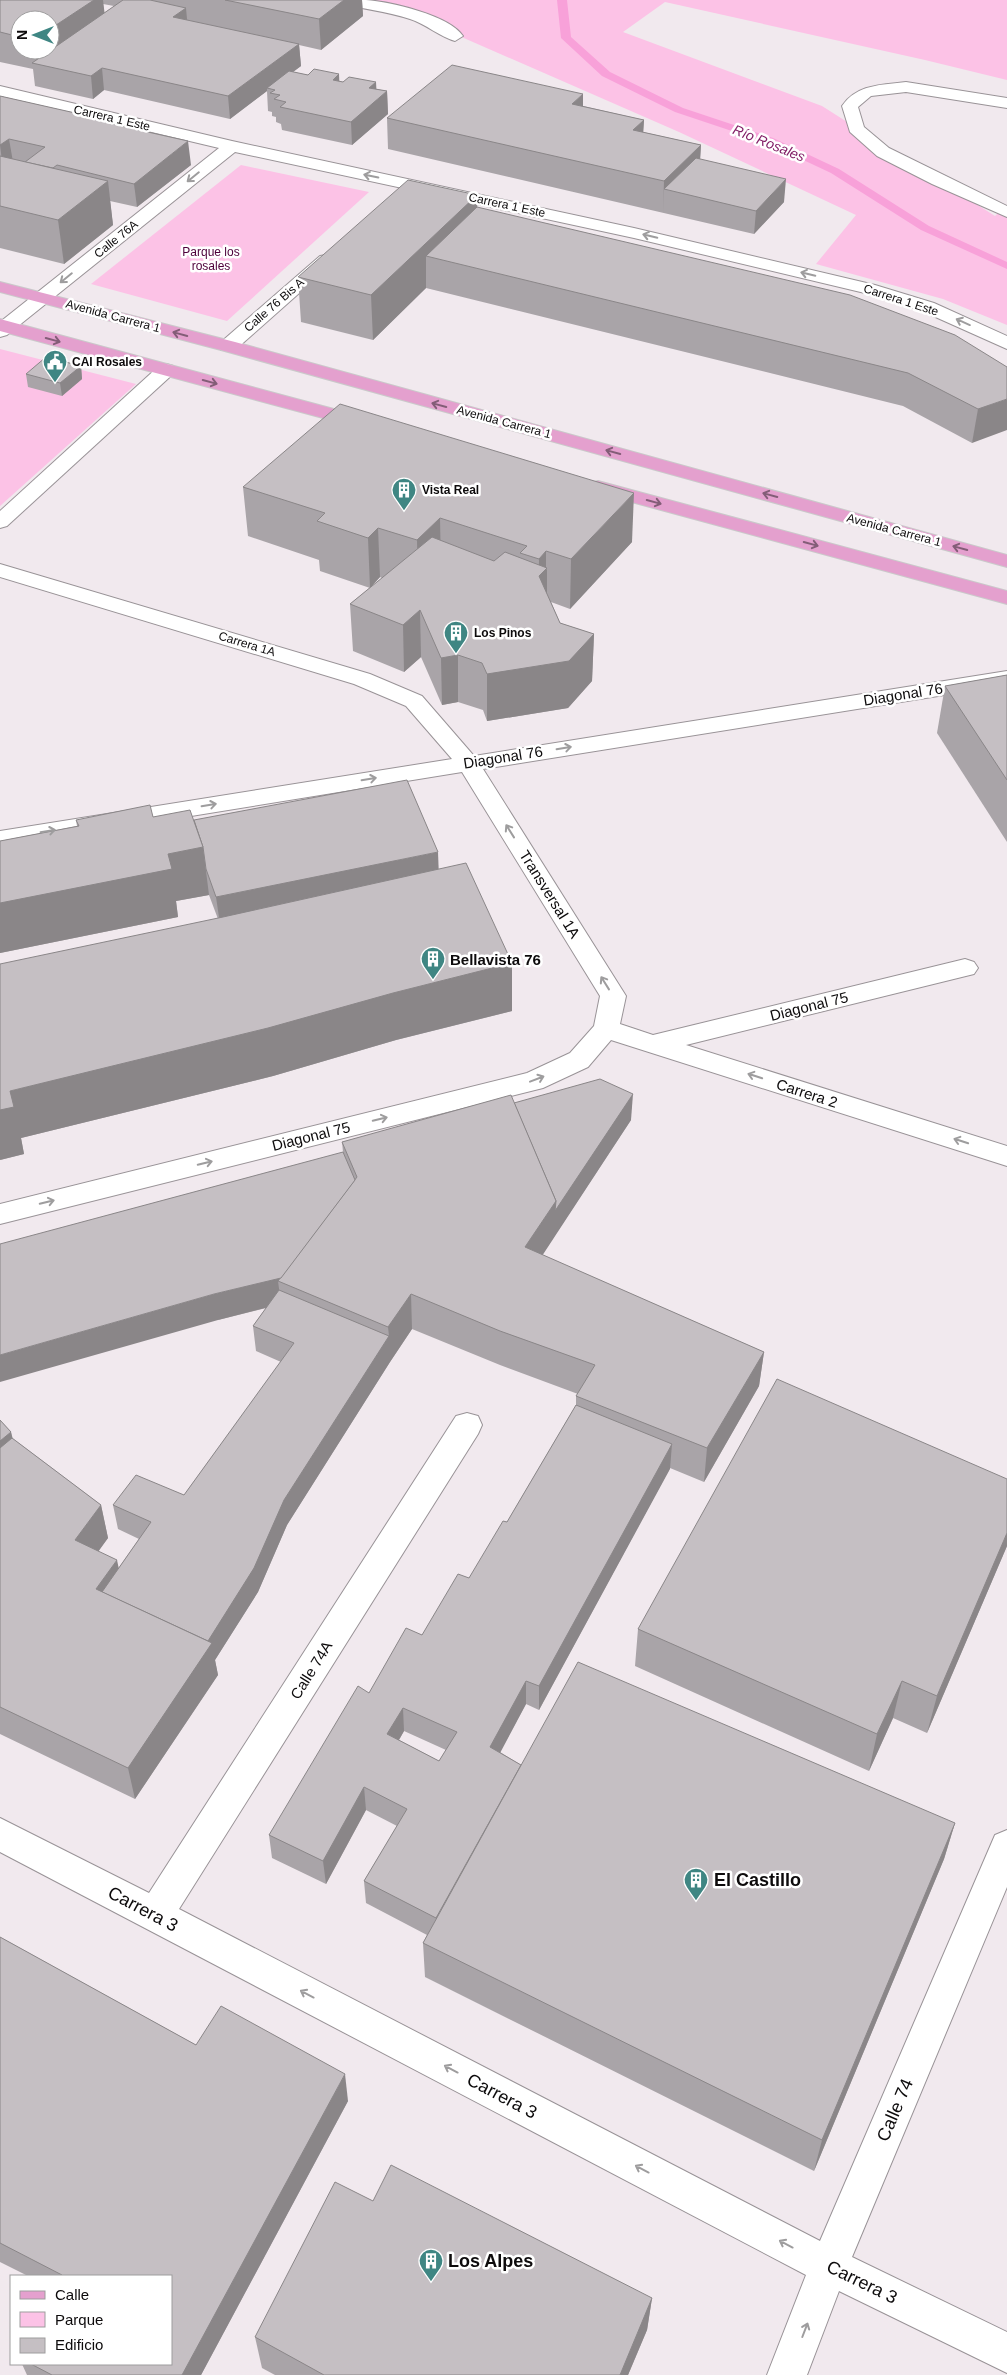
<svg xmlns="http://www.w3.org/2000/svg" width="1007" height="2375" font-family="Helvetica,sans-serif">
  <rect width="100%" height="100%" fill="#f1e9ee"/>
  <g fill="#fcc2e6">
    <polygon points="342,0 1007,0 1007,80 925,60 665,2 623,32 822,106 995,216 1007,205 1007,325 943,299 816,264 856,215 679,132 409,14"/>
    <polygon points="241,165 369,192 227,321 91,284"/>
    <polygon points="0,349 136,384 0,506"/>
  </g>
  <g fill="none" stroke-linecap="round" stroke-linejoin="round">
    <polygon fill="#f8a1d9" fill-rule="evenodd" points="557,0 567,0 571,37 610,72 683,108 773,138 839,169 929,226 1007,262 1007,269 921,230 831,173 765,142 675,112 602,76 561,38"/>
    <defs>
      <g id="minor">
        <path d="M 335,0 C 346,0 356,0 366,0 C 391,2 449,15 463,36 L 455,41 C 440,37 426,24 410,19 C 386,11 362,9 338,3 Z"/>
        <path d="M 906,82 L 1007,98 L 1007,108 L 906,92 L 871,96 L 858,107 L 864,127 L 889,148 L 1007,206 L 1007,217 L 932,184 L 877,156 L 850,132 L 842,106 C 857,84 882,85 906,82 Z"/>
        <polygon points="0,86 232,141 634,228 875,285 934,303 1007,336 1007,349 922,311 869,294 634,238 235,152 7,335 0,337 0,322 219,148 0,96"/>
        <polygon points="326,255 332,256 335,260 332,264 235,350 221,350 219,346 221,342 320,256"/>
        <polygon points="166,364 173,366 175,370 173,374 7,526 0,528 0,511 159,366"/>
        <polygon points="0,564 370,674 422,696 474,756 1007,671 1007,685 483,769 626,996 620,1024 653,1035 965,959 974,962 978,968 974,974 686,1045 1007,1146 1007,1166 611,1040 588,1067 543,1088 0,1224 0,1204 527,1073 570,1053 594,1026 600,996 462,772 0,847 0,831 452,759 406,706 354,684 0,577"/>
        <polygon points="467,1413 478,1416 482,1425 478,1434 179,1909 820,2241 995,1835 1007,1830 1007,1887 852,2257 1007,2332 1007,2373 839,2291 807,2375 767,2375 806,2275 0,1852 0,1818 149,1893 456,1416"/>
      </g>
      <g id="major">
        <polygon points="0,282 235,342 1007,555 1007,567 221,350 0,292"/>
        <polygon points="0,319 371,419 374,423 371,427 364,429 0,331"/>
        <polygon points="598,481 1007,591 1007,604 591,491 588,487 591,483"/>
      </g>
    </defs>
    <use href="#minor" stroke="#999397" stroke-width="2"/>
    <use href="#major" stroke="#cac9ca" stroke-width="2"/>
    <use href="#minor" fill="#fff" fill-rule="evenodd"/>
    <use href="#major" fill="#e4a0ce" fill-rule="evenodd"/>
  </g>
  <g fill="#a9a4a8" fill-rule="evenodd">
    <path d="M 0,0 L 362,0 L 363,16 L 321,50 L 299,45 L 301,66 L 293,72 L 308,75 L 339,74 L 339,81 L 343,82 L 376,82 L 376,89 L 387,91 L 388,114 L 352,145 L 282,130 L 281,124 L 276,122 L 276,117 L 272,116 L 272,112 L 268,111 L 267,91 L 230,119 L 104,90 L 93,99 L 35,86 L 33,69 L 0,62 ZM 103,4 L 114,6 L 104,13 ZM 20,20 L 50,50 L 20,50 Z"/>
    <polygon points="0,96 115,122 116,125 191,165 137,207 110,201 113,225 64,264 0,248"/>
    <polygon points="583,106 644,120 643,132 701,145 700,159 784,202 754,234 388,149 387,118"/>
    <polygon points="477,195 477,207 1007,367 972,443 903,406 426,288 373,340 301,322 298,277"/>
    <polygon points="81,366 82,379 62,396 28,387 26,374"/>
    <polygon points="243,487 632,542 570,609 551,602 560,623 594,634 592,681 568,708 487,721 483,710 458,702 442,705 421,657 404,672 353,651 350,604 382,578 380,577 370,588 320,571 319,560 248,536"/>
    <polygon points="1007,675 1007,842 937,733 945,686"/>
    <polygon points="153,817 194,820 439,869 512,1011 396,1040 273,1076 21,1138 24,1154 0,1160 218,919 209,895 176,901 178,917 0,953 0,841 77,826 76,820"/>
    <path d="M 514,1103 L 631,1120 L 542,1255 L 764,1352 L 759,1386 L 704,1482 L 670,1468 L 539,1710 L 526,1704 L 500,1752 L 521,1765 L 955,1823 L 944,1859 L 814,2171 L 425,1977 L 423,1943 L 427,1935 L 366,1903 L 364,1881 L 397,1826 L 366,1810 L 326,1884 L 272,1858 L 269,1835 L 369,1693 L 422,1635 L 469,1578 L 507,1522 L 576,1405 L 576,1396 L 578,1394 L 500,1365 L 412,1329 L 390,1362 L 287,1525 L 258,1592 L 215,1660 L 218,1675 L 135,1799 L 0,1734 L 0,1420 L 11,1432 L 12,1438 L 101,1505 L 108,1538 L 98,1551 L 118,1569 L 139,1539 L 118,1529 L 113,1505 L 184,1495 L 281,1362 L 256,1351 L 253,1326 L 266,1308 L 218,1320 L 343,1152 L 342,1142 ZM 404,1731 L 446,1750 L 439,1761 L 399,1740 Z"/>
    <polygon points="1007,1479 1007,1546 927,1733 893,1718 869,1771 635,1666 638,1629"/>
    <polygon points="0,1937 196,2045 348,2101 201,2375 27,2375 22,2364 171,2364 171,2276 28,2276 0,2262"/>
    <polygon points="373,2201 652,2298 647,2330 628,2375 275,2375 262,2368 255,2337"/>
  </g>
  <g fill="#8a8688">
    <polygon points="94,0 103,0 106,25 37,64 35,50 50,50 50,29"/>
    <polygon points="344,0 362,0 363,16 321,50 319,19"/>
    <polygon points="186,8 188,30 173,17"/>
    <polygon points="299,44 301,66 270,89 267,88 267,91 230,119 228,96"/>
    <polygon points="102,68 104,90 93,99 91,76"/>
    <polygon points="339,74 340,97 333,80"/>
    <polygon points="376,82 377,100 387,91 388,114 352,145 351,122 369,88"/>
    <polygon points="583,94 583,125 572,104"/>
    <polygon points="644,120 642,151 633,130"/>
    <polygon points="9,139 13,162 3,169 0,145"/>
    <polygon points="188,141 191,165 137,207 134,184"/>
    <polygon points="701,145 699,177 664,189 663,213 664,181"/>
    <polygon points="786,179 784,202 754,234 756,211"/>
    <polygon points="108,181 113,225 64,264 58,220"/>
    <polygon points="477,195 478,239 426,256 426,288 373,340 371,295"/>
    <polygon points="81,366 82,379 62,396 60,383"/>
    <polygon points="1007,399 1007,430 972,443 978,409"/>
    <polygon points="634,493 632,542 570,609 571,559"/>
    <polygon points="440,518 441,568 418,590 417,540"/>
    <polygon points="378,528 380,577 370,588 368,538"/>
    <polygon points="546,551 546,570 547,568 547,615 538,609 539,559"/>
    <polygon points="420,610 421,657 404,672 403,625"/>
    <polygon points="594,634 592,681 568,708 487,721 487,674"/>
    <polygon points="458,655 458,702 442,705 441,658"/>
    <polygon points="203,847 209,895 176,901 178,917 0,953 0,903 168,854"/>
    <polygon points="438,852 439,878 220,924 216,897"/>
    <polygon points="512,963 512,1011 396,1040 273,1076 21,1138 24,1154 0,1160 0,1110 10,1091 393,993"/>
    <polygon points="633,1094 631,1120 525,1282 525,1247 556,1201"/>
    <polygon points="292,1275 278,1281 281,1304 218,1320 0,1382 0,1355 214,1294"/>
    <polygon points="411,1294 412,1329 390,1362 287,1525 258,1592 215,1660 218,1675 135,1799 128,1768 204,1647 284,1500 389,1336 388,1327"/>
    <polygon points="764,1352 759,1386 704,1482 707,1448"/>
    <polygon points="11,1432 21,1471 0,1490 0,1441"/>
    <polygon points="672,1444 670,1469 539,1710 539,1686"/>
    <polygon points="101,1505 108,1538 83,1573 75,1540"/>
    <polygon points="1007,1533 1007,1546 927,1733 937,1696"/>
    <polygon points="117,1560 124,1593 115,1605 96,1589"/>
    <polygon points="526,1681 526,1704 491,1770 490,1747"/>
    <polygon points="902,1681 893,1718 869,1771 877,1734"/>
    <polygon points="403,1708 404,1731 389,1757 387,1734"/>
    <polygon points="364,1787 366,1810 326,1884 323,1861"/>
    <polygon points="955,1823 944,1859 814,2171 822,2140"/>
    <polygon points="345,2074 348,2101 201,2375 182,2375"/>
    <polygon points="652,2298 647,2330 628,2375 620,2375"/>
  </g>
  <g fill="#c5bfc3" stroke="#8a8688" fill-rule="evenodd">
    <polygon points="0,0 94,0 50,29 50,20 20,20 20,37 0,32"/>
    <polygon points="123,0 150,0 186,8 173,17 299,44 228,96 102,68 91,76 32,63"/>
    <polygon points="225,0 344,0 319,19"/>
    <polygon points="452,65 583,94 572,104 644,120 633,130 701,145 664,181 387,118"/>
    <polygon points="314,69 339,74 333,80 343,82 349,77 376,82 369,88 387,91 351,122 280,107 286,102 274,99 280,95 270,93 275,90 267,88 289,71 308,75"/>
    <polygon points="0,96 115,122 112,124 188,141 134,184 57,165 53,168 25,162 45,147 9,139 0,145"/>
    <polygon points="0,156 108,181 58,220 0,206"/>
    <polygon points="696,158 786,179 756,211 664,189"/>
    <polygon points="408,180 477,195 371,295 298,277"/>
    <polygon points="477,207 850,295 955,335 1007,367 1007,399 978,409 908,373 426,256"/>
    <polygon points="46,357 81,366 60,383 26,374"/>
    <polygon points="340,404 634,493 571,559 546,551 539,559 520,553 527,546 440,518 417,540 378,528 368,538 317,521 325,513 243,487"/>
    <polygon points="432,537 494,561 505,552 547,568 539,576 560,623 594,634 569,661 487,674 482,663 458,655 441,658 420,610 403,625 350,604"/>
    <polygon points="1007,675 1007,780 945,686"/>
    <polygon points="407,780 438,852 216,897 206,869 203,847 194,820"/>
    <polygon points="150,805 153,817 190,810 203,847 168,854 172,869 0,903 0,841 79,826 76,820"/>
    <polygon points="466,863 512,963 393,993 268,1028 10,1091 14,1107 0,1110 0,964 223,917"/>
    <polygon points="600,1079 633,1094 555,1211 556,1201 514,1103"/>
    <polygon points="511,1095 556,1201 525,1247 764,1352 707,1448 576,1396 595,1365 500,1331 411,1294 388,1327 278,1281 357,1177 342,1142"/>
    <polygon points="343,1152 355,1180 281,1278 214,1294 0,1355 0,1244"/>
    <polygon points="279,1290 389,1336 284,1500 254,1568 208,1641 102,1592 151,1522 113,1505 136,1475 184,1495 294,1343 253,1326"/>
    <polygon points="777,1379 1007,1479 1007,1533 937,1696 902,1681 877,1734 638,1629"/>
    <path d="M 576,1405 L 672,1444 L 539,1686 L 526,1681 L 490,1747 L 521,1765 L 436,1918 L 364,1881 L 407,1809 L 364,1787 L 323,1861 L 269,1835 L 358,1686 L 369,1693 L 406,1628 L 422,1635 L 458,1574 L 469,1578 L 503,1521 L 507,1522 ZM 403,1708 L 457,1732 L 439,1761 L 387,1734 Z"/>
    <polygon points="0,1420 11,1432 0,1441"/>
    <polygon points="12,1438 101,1505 75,1540 117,1560 96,1589 212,1643 128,1768 0,1707 0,1448"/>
    <polygon points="578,1662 955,1823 822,2140 423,1943"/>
    <polygon points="0,1937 196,2045 221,2006 345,2074 182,2375 52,2375 31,2364 171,2364 171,2276 62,2276 62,2275 0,2243"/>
    <polygon points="391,2165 652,2298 620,2375 324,2375 255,2337 335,2182 373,2201"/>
  </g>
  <defs><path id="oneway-shaft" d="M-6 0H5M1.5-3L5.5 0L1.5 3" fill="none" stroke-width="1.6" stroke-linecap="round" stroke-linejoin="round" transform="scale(1.25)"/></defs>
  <g stroke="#9e9d9e">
    <use href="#oneway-shaft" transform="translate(371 176) rotate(-168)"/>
    <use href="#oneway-shaft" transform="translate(193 177) rotate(141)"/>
    <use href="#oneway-shaft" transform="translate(650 236) rotate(-167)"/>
    <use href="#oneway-shaft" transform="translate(808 274) rotate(-167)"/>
    <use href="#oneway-shaft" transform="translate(66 278) rotate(141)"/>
    <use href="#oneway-shaft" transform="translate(963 322) rotate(-156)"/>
    <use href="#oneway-shaft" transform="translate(564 748) rotate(-9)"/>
    <use href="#oneway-shaft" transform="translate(369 779) rotate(-9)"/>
    <use href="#oneway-shaft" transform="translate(209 805) rotate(-9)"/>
    <use href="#oneway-shaft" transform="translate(48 831) rotate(-9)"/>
    <use href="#oneway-shaft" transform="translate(510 831) rotate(-122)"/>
    <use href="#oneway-shaft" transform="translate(605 983) rotate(-122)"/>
    <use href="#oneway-shaft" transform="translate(755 1076) rotate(-162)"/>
    <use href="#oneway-shaft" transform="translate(537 1079) rotate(-21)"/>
    <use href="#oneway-shaft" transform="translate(380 1119) rotate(-14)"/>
    <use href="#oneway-shaft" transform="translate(961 1141) rotate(-162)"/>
    <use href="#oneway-shaft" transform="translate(205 1163) rotate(-14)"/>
    <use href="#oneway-shaft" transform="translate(47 1202) rotate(-14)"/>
    <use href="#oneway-shaft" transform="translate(307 1994) rotate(-152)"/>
    <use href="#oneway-shaft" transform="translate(451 2069) rotate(-152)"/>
    <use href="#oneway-shaft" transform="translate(642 2169) rotate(-152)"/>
    <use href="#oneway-shaft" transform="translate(786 2244) rotate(-152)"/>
    <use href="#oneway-shaft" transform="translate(805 2330) rotate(-69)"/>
  </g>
  <g stroke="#835d77">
    <use href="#oneway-shaft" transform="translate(180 334) rotate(-165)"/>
    <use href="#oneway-shaft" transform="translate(53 340) rotate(15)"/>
    <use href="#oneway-shaft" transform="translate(210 382) rotate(15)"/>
    <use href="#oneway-shaft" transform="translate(439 405) rotate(-165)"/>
    <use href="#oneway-shaft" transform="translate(613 452) rotate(-165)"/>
    <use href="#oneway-shaft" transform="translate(770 495) rotate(-165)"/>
    <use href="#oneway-shaft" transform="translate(654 502) rotate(15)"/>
    <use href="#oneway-shaft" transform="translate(811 544) rotate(15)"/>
    <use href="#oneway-shaft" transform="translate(960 548) rotate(-165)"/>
  </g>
  <defs>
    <symbol id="civic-pin" viewBox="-11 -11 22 30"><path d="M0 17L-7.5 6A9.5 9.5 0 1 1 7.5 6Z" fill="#3f8683" stroke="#fff"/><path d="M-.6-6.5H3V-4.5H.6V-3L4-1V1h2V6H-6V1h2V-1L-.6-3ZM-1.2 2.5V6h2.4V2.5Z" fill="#fff"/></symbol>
    <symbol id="building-pin" viewBox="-11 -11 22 30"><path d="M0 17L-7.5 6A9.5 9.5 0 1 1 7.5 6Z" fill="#3f8683" stroke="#fff"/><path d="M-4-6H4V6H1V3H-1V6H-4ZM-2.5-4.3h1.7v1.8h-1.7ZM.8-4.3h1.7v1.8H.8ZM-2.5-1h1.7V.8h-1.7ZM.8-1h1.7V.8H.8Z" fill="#fff"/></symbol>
  </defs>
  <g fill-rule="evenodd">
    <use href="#civic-pin" x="41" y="348" width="28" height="38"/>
    <use href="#building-pin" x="390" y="476" width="28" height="38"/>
    <use href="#building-pin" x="442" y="619" width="28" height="38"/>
    <use href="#building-pin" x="419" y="945" width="28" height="38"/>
    <use href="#building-pin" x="682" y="1866" width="28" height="38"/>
    <use href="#building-pin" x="417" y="2247" width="28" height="38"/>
  </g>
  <g text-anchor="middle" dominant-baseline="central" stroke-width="5" stroke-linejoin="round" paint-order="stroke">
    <g font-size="12" fill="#0d0b0c" stroke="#fff">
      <text transform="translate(112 118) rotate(13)">Carrera 1 Este</text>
      <text transform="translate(507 205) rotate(12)">Carrera 1 Este</text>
      <text transform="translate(116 239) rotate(-39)">Calle 76A</text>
      <text transform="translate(901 300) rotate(18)">Carrera 1 Este</text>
      <text transform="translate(274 305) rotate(-41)">Calle 76 Bis A</text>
      <text transform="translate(113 316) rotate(15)">Avenida Carrera 1</text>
      <text transform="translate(504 422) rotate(15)">Avenida Carrera 1</text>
      <text transform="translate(894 530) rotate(15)">Avenida Carrera 1</text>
      <text transform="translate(247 644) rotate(17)">Carrera 1A</text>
    </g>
    <g font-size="12" fill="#4d003a" stroke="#fff">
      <text x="211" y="252">Parque los<tspan x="211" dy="14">rosales</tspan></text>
    </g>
    <g font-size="12" font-weight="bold" fill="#0d0b0c" stroke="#fff" text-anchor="start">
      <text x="72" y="362">CAI Rosales</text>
      <text x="422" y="490">Vista Real</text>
      <text x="474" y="633">Los Pinos</text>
    </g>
    <g font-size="14" font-style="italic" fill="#811e66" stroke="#fff">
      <text transform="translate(769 143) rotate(22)">Río Rosales</text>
    </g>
    <g font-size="15" fill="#0d0b0c" stroke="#fff">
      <text transform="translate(903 694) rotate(-9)">Diagonal 76</text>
      <text transform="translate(503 757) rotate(-9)">Diagonal 76</text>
      <text transform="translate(550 894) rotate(58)">Transversal 1A</text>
      <text transform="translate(809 1006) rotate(-14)">Diagonal 75</text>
      <text transform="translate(807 1093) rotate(18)">Carrera 2</text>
      <text transform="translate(311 1136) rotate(-14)">Diagonal 75</text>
      <text transform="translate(311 1670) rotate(-58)">Calle 74A</text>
    </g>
    <g font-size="15" font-weight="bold" fill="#0d0b0c" stroke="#fff" text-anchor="start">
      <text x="450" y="959">Bellavista 76</text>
    </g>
    <g font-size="18" font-weight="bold" fill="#0d0b0c" stroke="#fff" text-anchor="start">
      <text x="714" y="1880">El Castillo</text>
      <text x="448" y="2261">Los Alpes</text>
    </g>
    <g font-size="18" fill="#0d0b0c" stroke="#fff">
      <text transform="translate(143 1909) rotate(28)">Carrera 3</text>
      <text transform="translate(502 2096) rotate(28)">Carrera 3</text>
      <text transform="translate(895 2110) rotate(-67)">Calle 74</text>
      <text transform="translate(862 2282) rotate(26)">Carrera 3</text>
    </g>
  </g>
  <rect x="10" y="2275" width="162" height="90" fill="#ffffff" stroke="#9e9d9e"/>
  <rect x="20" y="2291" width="25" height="8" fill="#e4a0ce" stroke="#9e9d9e"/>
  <text x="55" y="2300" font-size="15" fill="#0d0b0c">Calle</text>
  <rect x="20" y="2312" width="25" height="15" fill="#fcc2e6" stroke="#9e9d9e"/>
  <text x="55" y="2325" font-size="15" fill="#0d0b0c">Parque</text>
  <rect x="20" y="2338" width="25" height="15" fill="#c5bfc3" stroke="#9e9d9e"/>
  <text x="55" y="2350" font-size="15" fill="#0d0b0c">Edificio</text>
  <g transform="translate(35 35) rotate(270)"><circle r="24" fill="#ffffff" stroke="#9e9d9e"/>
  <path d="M0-4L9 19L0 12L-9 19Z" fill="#3f8683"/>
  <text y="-8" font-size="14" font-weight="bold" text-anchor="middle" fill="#0d0b0c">N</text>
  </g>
</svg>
